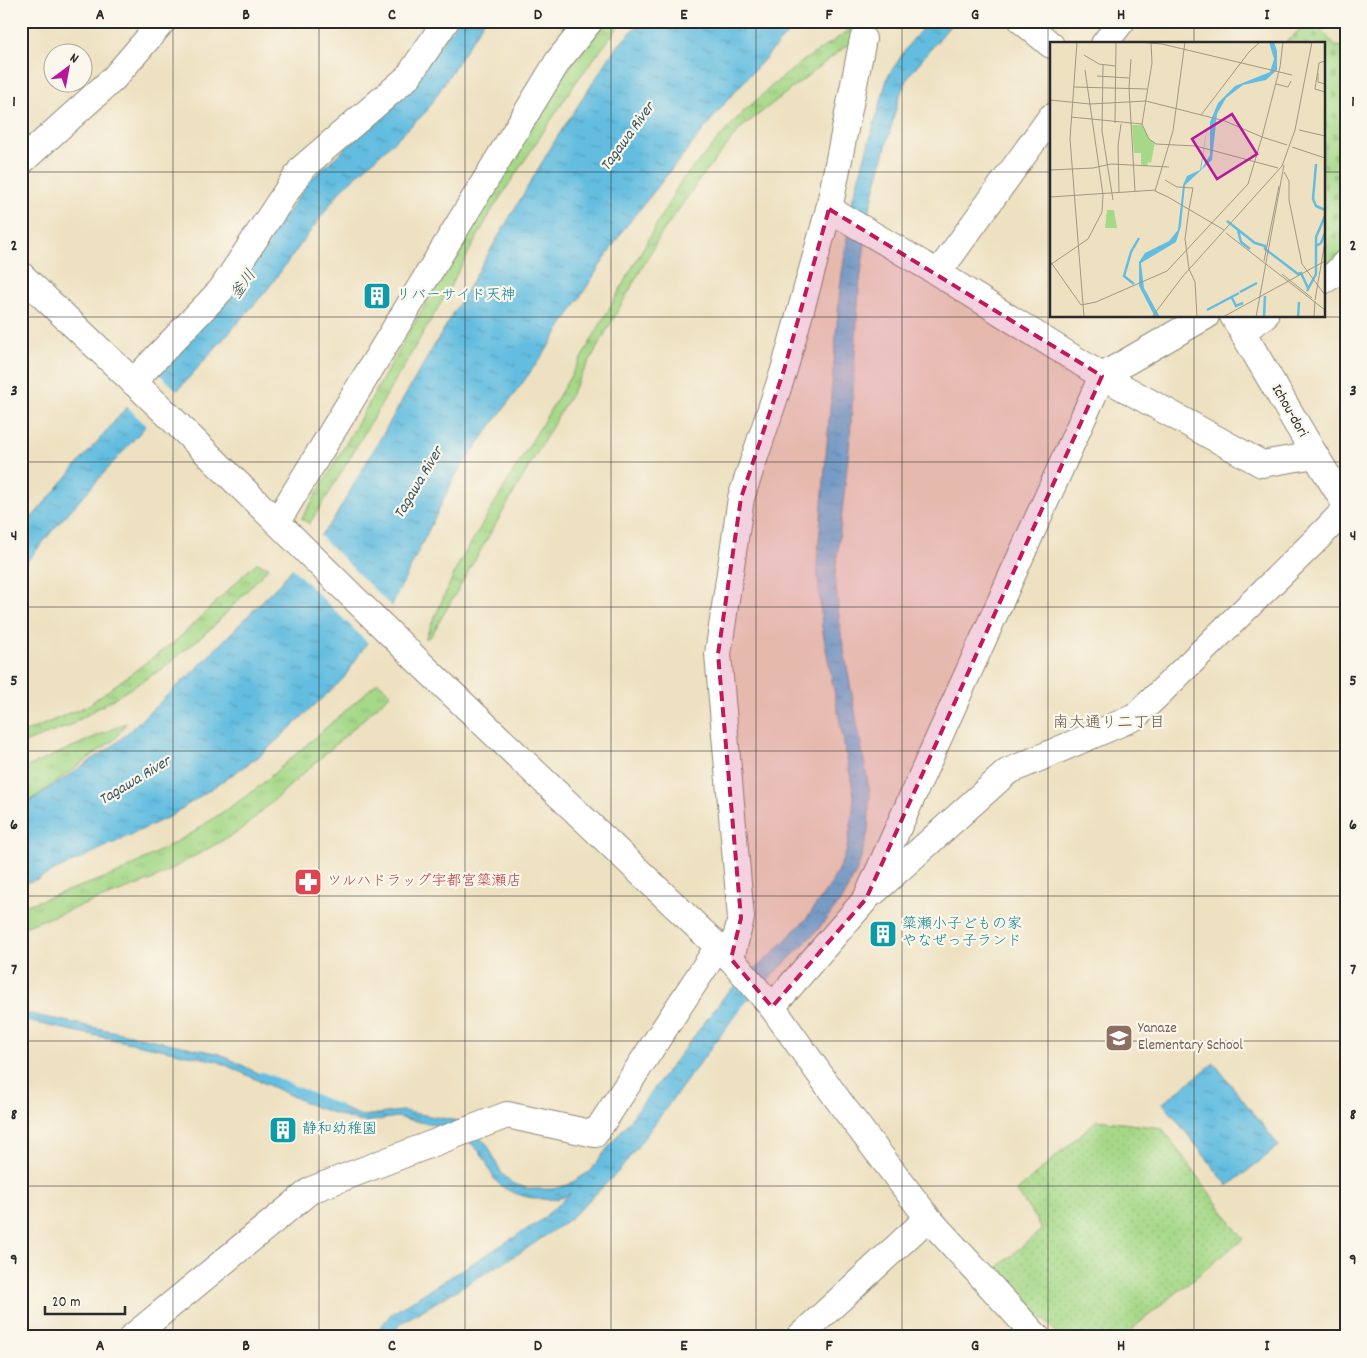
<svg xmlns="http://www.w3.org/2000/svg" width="1367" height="1358" font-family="Dekko,'Klee One',sans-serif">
  <defs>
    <pattern id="grass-tufts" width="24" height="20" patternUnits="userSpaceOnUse" patternTransform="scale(1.25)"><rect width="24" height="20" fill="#a5d887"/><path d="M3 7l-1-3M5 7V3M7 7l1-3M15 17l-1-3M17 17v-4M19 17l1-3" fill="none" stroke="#8eba75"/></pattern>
    <pattern id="cemetery-stones" width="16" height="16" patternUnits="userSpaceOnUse" patternTransform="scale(1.25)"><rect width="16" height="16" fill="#a5d887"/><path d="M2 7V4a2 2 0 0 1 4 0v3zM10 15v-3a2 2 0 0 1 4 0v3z" fill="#8eba75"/></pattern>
    <pattern id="park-dots" width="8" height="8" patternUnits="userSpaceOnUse" patternTransform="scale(1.25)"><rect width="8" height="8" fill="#a5d887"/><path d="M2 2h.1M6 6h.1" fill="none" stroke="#8eba75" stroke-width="1.8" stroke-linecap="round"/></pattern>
    <pattern id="water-ripples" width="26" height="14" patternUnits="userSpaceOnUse" patternTransform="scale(1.25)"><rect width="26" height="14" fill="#63bde0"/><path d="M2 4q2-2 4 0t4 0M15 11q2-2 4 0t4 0" fill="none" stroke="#529ab6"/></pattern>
  </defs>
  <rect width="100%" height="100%" fill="#fbf7ec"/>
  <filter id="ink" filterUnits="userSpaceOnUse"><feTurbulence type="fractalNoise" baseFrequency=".02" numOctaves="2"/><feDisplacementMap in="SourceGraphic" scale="10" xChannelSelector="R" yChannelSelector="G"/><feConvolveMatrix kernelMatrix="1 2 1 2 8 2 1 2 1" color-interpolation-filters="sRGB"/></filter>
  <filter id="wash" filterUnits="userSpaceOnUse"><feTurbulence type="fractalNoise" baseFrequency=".0096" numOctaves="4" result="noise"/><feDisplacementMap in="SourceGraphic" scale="20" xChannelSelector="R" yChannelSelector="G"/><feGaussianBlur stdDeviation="1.12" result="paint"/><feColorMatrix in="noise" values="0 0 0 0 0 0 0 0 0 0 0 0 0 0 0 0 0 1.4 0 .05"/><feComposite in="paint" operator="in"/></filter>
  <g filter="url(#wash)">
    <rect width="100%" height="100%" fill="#eee1c1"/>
    <g fill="url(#grass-tufts)" stroke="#688259">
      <polygon points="607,21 623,21 576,82 492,210 446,294 328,495 309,524 302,518 331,470 435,287 563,76"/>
      <polygon points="858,21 878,21 741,128 706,171 661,234 568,399 431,636 425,639 458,565 582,357 681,181 740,115 772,86 803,61 841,36"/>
      <polygon points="256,563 269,567 213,627 162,669 69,726 21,744 21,734 87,706 178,639"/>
      <polygon points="378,682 391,694 241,830 154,879 21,928 21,907 119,873 192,833 255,790"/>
      <polygon points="126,723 115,739 21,807 21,770"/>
    </g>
    <polygon fill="url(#cemetery-stones)" stroke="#688259" points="1309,21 1314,21 1335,46 1346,47 1346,184 1343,188 1346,192 1346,249 1330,268 1323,257 1323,44 1288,44 1286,42"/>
    <polygon fill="url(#park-dots)" stroke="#688259" points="1097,1120 1162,1128 1243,1239 1122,1337 1060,1337 997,1268 1042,1229 1017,1191"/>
    <g fill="url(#water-ripples)" stroke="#477486">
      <polygon points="458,21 484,21 426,112 340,191 267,290 53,530 21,569 21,530 252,262 311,179 398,101"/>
      <polygon points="641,21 799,21 729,98 623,230 545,352 456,474 392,605 343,679 261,755 171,816 35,880 21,884 21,807 114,745 199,666 281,582 334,519 417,375 554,142 615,49"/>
      <path d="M 929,21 L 954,21 L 910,74 L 899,97 L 869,211 L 859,289 L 850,439 L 835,576 L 840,628 L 870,794 L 868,832 L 858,868 L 843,898 L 816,932 L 743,1005 L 620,1170 L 571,1218 L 526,1249 L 411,1317 L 400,1324 L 389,1337 L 373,1337 L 391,1314 L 540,1221 L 571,1193 C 566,1195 561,1199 556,1199 C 540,1201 513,1196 500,1185 C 490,1177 489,1164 482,1155 C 477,1147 457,1132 449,1128 L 397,1117 L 366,1122 L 353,1120 L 313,1106 L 217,1061 L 21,1020 L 21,1012 L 220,1054 L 289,1089 L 318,1102 L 342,1108 L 362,1116 L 402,1111 L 458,1121 L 487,1144 L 502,1174 L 512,1183 L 529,1189 L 552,1189 L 568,1185 L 589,1172 L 630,1120 L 727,993 L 771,955 L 807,918 L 831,884 L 846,853 L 852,820 L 854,796 L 822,627 L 817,565 L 840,288 L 853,198 L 888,76 L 910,43 Z"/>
      <polygon points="1214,1063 1279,1146 1228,1186 1163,1103"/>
    </g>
    <g fill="#eee1c1">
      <polygon points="156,371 179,392 148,427 125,405"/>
      <polygon points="318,534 393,608 369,644 291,567"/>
    </g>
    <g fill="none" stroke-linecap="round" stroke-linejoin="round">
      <polyline stroke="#63bde0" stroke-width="8" points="262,1076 339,1109"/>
    </g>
  </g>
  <g filter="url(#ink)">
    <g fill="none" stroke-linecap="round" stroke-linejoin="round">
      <defs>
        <g id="minor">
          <polyline points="1022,21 1051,45"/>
          <polyline points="1104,44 1122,21"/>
          <polyline points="21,162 114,78 163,21"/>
          <polyline points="829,209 938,273 1102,376 1262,464 1315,455"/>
          <polyline points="938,273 1051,117"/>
          <polyline points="21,275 164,411 419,662 731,959 772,1007 841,1104 928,1218 1037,1337"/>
          <polyline points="1323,281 1335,274 1346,262"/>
          <polyline points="1233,316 1315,455 1346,505"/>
          <polyline points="1242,331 1265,316"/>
          <polyline points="133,382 221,290 302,168 408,77 446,21"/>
          <polyline points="277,522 558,61 590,21"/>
          <polyline points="874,892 1007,772 1135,717 1319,537 1346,509"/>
          <polyline points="731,959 741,918 718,654 741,498 784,370 829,209 863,39"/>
          <polyline points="772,1007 866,899 1102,376 1206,316"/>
          <polyline points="132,1337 311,1190 507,1115 595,1134 718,947"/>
          <polyline points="799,1337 928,1218"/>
        </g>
      </defs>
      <use href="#minor" stroke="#8c8676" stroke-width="28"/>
      <use href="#minor" stroke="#fff" stroke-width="26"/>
    </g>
  </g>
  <path fill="#c2185b" fill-opacity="0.2" stroke="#c2185b" stroke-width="4" stroke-dasharray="10 6" stroke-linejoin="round" d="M 829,209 L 1102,376 L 866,899 L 772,1007 L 731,959 L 741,918 L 718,654 L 741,498 L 784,370 Z"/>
  <path fill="none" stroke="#2b2b2b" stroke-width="1" stroke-opacity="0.55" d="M 173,21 L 173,1337M 319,21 L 319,1337M 465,21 L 465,1337M 611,21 L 611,1337M 756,21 L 756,1337M 902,21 L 902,1337M 1048,21 L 1048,1337M 1194,21 L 1194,44M 21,172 L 1051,172M 1323,172 L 1346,172M 1194,316 L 1194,1337M 21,317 L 1346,317M 21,462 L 1346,462M 21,607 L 1346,607M 21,751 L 1346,751M 21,896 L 1346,896M 21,1041 L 1346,1041M 21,1186 L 1346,1186"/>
  <defs>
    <symbol id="building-square" viewBox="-11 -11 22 22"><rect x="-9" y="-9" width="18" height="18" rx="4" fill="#0f9aa8" stroke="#fbf7ec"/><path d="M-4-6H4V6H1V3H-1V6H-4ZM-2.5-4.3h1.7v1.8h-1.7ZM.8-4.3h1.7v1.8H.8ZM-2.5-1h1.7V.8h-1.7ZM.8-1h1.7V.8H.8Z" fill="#fff"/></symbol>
    <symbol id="pharmacy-square" viewBox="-11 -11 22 22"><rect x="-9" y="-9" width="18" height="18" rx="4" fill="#e0444e" stroke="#fbf7ec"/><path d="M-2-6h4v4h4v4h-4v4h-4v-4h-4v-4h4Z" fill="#fff"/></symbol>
    <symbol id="school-square" viewBox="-11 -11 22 22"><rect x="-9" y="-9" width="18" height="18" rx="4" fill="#8d6e63" stroke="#fbf7ec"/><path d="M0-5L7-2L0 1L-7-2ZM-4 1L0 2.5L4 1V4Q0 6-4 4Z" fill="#fff"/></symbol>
  </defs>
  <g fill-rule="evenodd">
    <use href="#building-square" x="361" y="280" width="32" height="32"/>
    <use href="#pharmacy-square" x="292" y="866" width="32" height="32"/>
    <use href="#building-square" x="867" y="918" width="32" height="32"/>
    <use href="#school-square" x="1103" y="1022" width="32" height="32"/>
    <use href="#building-square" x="267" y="1114" width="32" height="32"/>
  </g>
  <g text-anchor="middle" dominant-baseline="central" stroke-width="4.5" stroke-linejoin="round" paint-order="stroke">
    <g font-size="15" fill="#0d838f" stroke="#fbf7ec" text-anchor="start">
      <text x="396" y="296">リバーサイド天神</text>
      <text x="902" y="925">簗瀬小子どもの家<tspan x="902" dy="17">やなぜっ子ランド</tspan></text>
      <text x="302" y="1130">静和幼稚園</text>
    </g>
    <g font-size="15" fill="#2b2b2b" stroke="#fbf7ec">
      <text transform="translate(1289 411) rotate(60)">Ichou-dori</text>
    </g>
    <g font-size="15" fill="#be3a42" stroke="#fbf7ec" text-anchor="start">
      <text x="327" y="882">ツルハドラッグ宇都宮簗瀬店</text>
    </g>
    <g font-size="15" fill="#785e54" stroke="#fbf7ec" text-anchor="start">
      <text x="1138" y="1029">Yanaze<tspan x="1138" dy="17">Elementary School</tspan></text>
    </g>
    <g font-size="16" font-style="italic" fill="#3c5761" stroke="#fbf7ec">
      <text transform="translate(628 137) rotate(-54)">Tagawa River</text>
      <text transform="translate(244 285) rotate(-54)">釜川</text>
      <text transform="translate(419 483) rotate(-59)">Tagawa River</text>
      <text transform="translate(135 781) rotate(-31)">Tagawa River</text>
    </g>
    <g font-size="16" fill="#65584a" stroke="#fbf7ec">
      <text x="1109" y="723">南大通り二丁目</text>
    </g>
  </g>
  <g transform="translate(1050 42)">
    <rect width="275" height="275" fill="#eee1c1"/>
    <path d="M 57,168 L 64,168 L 67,186 L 55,186 Z" fill="#a5d887"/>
    <path d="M 82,83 L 92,83 L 99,97 L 105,100 L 101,121 L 98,120 L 97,124 L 91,124 L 91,111 L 84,111 Z" fill="#a5d887"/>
    <path d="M 219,0 L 224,0 L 227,9 L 227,28 L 216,38 L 193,43 L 176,56 L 167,72 L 162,118 L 135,143 L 131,184 L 126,200 L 91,221 L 94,246 L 110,275 L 105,275 L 89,244 L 89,220 L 95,211 L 119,199 L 128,188 L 133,143 L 137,134 L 150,128 L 158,79 L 151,128 L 160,113 L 160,80 L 168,61 L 185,44 L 220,30 L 224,17 Z" fill="#63bde0"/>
    <path fill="none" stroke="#63bde0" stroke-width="2.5" d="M 266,122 L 263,157 L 266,164 L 275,168M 177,179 L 205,201 L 215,204 L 215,207 L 248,232 L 251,231 L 258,246M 188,188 L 191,200 L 200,207M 266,204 L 271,201 L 275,191M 84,242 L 74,234 L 81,210 L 89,196M 257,249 L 266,232 L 266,195 L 275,174M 190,250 L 207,241M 182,256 L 186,264 L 193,261M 157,268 L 189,251M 214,275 L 215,254M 248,275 L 249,260"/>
    <path fill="none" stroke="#a09885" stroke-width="1" d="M 27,0 L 20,97 L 34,275M 88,0 L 112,2 L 242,33M 233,0 L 230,25 L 212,95 L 237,103M 34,13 L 49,22 L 65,24M 81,17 L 79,46 L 85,149M 275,19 L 269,21 L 265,47 L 275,50M 53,23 L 52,89 L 63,158M 268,31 L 268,40 L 275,42M 47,34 L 79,36M 226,42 L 238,45 L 241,39M 24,45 L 97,47M 0,58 L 40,62 L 96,59 L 175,79 L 212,95 L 198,142 L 117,229 L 46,260 L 31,263 L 0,219M 151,73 L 199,10 L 210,0M 21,75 L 92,82 L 99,97 L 106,102 L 146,104 L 228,126M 65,81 L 66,0M 92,82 L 102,21 L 101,1M 249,88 L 275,94M 242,105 L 275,116M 0,128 L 43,126 L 61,122 L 119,125M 234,130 L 239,139 L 239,158 L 252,222 L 275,253M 115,138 L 127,145 L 143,146 L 139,167M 69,151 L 68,104 L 71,82M 0,155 L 106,148M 118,155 L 105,149 L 123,89 L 135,0M 118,155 L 174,188M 139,167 L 135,197 L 139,227 L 145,240 L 147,275M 176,191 L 275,268M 214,219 L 229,144M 0,223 L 38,197 L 52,170 L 53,153 L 35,28M 232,232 L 262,256M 265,258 L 275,200M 102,275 L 133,234 L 232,124 L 245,88 L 262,0M 173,275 L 275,219M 206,275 L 234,123M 264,275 L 265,259"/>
    <path fill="#b5179e" fill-opacity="0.15" stroke="#b5179e" stroke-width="2.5" d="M 182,72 L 207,112 L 167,137 L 142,97 Z"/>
    <rect width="275" height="275" fill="none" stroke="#2b2b2b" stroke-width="2.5"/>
  </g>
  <rect width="1367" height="1358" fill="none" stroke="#fbf7ec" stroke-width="55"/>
  <g transform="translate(68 68) rotate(32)"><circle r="24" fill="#fbf7ec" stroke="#a8a59f"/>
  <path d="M0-4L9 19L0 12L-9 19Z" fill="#b5179e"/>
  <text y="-8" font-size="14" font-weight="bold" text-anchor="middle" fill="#2b2b2b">N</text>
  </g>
  <path d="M45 1306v8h80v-8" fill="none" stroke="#2b2b2b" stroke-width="2.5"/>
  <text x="52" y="1306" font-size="15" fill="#2b2b2b" stroke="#fbf7ec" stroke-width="4" paint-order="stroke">20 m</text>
  <rect x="28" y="28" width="1312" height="1302" fill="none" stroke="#2b2b2b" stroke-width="2"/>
  <g font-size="16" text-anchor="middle" font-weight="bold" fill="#2b2b2b">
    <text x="100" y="19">A</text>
    <text x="246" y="19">B</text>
    <text x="392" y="19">C</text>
    <text x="538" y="19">D</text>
    <text x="684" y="19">E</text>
    <text x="829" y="19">F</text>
    <text x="975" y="19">G</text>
    <text x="1121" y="19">H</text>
    <text x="1267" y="19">I</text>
    <text x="14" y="106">1</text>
    <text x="1353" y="106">1</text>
    <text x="14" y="250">2</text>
    <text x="1353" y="250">2</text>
    <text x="14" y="395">3</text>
    <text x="1353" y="395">3</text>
    <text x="14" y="540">4</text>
    <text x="1353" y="540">4</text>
    <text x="14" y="685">5</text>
    <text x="1353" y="685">5</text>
    <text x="14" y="829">6</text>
    <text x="1353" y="829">6</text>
    <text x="14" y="974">7</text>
    <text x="1353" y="974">7</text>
    <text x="14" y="1119">8</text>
    <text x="1353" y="1119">8</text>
    <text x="14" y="1264">9</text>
    <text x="1353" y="1264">9</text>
    <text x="100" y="1350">A</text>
    <text x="246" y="1350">B</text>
    <text x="392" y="1350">C</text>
    <text x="538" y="1350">D</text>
    <text x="684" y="1350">E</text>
    <text x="829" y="1350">F</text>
    <text x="975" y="1350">G</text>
    <text x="1121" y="1350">H</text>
    <text x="1267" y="1350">I</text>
  </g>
</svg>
